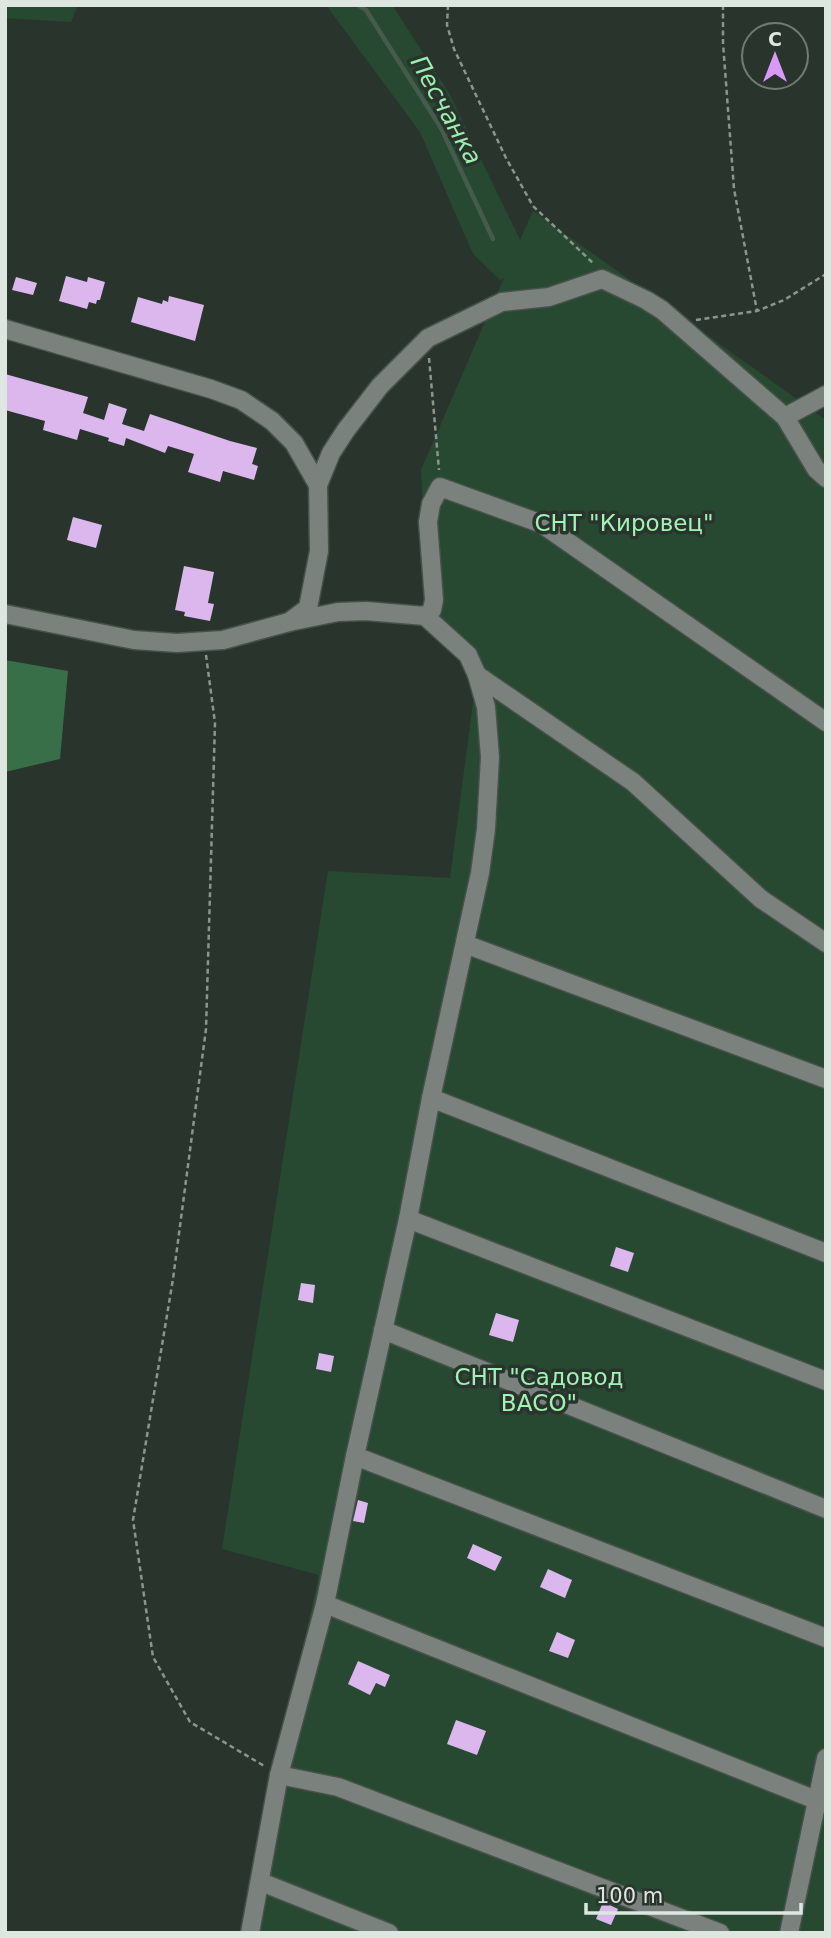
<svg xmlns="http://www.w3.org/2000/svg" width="831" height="1938" font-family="'DejaVu Sans',sans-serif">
  <rect width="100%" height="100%" fill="#29352c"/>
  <g fill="#274931">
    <polygon points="5,5 78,5 71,22 5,18"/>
    <polygon points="326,5 392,5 449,93 520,240 533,211 826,420 826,931 763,888 637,774 429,634 421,470 504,278 500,280 473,254 420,132"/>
    <polygon points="476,680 629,787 826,949 826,1933 240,1933 319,1575 222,1549 328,871 450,878"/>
  </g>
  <polygon fill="#386e48" points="5,660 68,671 60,759 5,772"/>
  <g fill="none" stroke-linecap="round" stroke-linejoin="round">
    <polyline stroke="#455b4c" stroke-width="4.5" points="358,5 366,10 441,128 493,239"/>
  </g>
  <g fill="#dbb7ee">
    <polygon points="66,276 87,282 88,277 105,282 100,300 97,300 96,304 89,302 87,309 59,301"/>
    <polygon points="16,277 37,283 33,295 12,290"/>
    <polygon points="169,296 204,305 195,341 131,322 138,297 162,304 163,300 168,302"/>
    <polygon points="5,374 88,397 83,413 104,420 109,403 127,409 122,424 144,431 150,414 230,441 257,448 252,464 258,466 254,480 223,471 220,482 188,472 194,454 168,446 165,453 126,438 124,446 108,441 109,438 80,429 77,440 43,430 45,421 5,410"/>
    <polygon points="73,517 102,525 96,548 67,540"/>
    <polygon points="184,566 214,572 208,603 214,604 210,621 184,616 185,612 175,610"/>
    <polygon points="616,1247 634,1253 628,1272 610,1266"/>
    <polygon points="301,1283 315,1285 313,1303 298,1300"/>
    <polygon points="496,1313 519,1320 513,1342 489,1335"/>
    <polygon points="319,1353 334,1356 331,1372 316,1369"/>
    <polygon points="358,1500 368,1503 364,1523 353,1521"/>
    <polygon points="473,1544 502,1557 495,1571 467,1558"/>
    <polygon points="548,1569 572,1580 565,1598 540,1587"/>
    <polygon points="557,1632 575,1640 568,1658 549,1651"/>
    <polygon points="358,1661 390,1675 385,1687 376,1683 370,1695 348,1684"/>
    <polygon points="456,1720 486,1731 477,1755 447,1744"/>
    <polygon points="603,1902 618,1909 611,1925 596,1919"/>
  </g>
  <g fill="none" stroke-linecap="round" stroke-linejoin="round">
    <defs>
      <g id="minor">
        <polyline points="5,329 211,389 241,400 272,421 294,443 318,485 319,551 308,608 289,622 223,640 177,643 134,640 5,614"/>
        <polyline points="785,417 816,469 826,478"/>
        <polyline points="318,485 331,453 346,430 380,386 428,338 502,302 549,297 602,279 646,300 662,310 785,417 826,395"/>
        <polyline points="425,616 432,610 434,600 428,522 431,504 440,487 542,524 826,722"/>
        <polyline points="477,675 633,782 761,899 826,943"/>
        <polyline points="465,944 826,1079"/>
        <polyline points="431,1098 826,1253"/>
        <polyline points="408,1219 826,1381"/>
        <polyline points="383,1330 826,1509"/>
        <polyline points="355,1456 826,1638"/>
        <polyline points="325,1604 826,1804"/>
        <polyline points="279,1775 338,1787 720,1933"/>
        <polyline points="261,1882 389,1933"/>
        <polyline points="250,1933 279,1775 325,1604 355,1456 408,1219 431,1098 480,873 486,829 490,757 486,707 477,675 468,655 425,616 366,611 338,612 289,622"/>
        <polyline points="789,1933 826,1758"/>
      </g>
    </defs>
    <use href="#minor" stroke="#465149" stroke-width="21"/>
    <g stroke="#8b958d" stroke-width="2.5" stroke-dasharray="5 3.5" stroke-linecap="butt">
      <polyline points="448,5 447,25 454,49 506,158 533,206 594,264"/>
      <polyline points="723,5 723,43 734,189 757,311"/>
      <polyline points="696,320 757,311 784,300 826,274"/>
      <polyline points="429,358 439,470"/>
      <polyline points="206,655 215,723 206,1029 173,1279 133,1520 153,1657 190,1722 266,1767"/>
    </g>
    <use href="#minor" stroke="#7b817c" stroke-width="18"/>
  </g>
  <g text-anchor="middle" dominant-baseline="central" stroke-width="7" stroke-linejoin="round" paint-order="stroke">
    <g font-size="23" fill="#a1f2b6" stroke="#29352c">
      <text x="624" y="523">СНТ "Кировец"</text>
      <text x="539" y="1377">СНТ "Садовод<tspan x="539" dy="26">ВАСО"</tspan></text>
    </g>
    <g font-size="24" font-style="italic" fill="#9deeb2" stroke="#29352c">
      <text transform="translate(446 110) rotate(61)">Песчанка</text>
    </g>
  </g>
  <rect width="831" height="1938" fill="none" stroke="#dee6e0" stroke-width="14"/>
  <g transform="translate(775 56)"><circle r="33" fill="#29352c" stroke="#717c74" stroke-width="2"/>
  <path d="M0-5L12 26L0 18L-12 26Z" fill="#d99af7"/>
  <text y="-10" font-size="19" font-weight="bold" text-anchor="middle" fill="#dee6e0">С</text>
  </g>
  <path d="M586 1903v10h215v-10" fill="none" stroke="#dee6e0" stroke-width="3.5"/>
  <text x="596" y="1903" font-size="21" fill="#dee6e0" stroke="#29352c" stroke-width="5" paint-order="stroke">100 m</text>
</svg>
